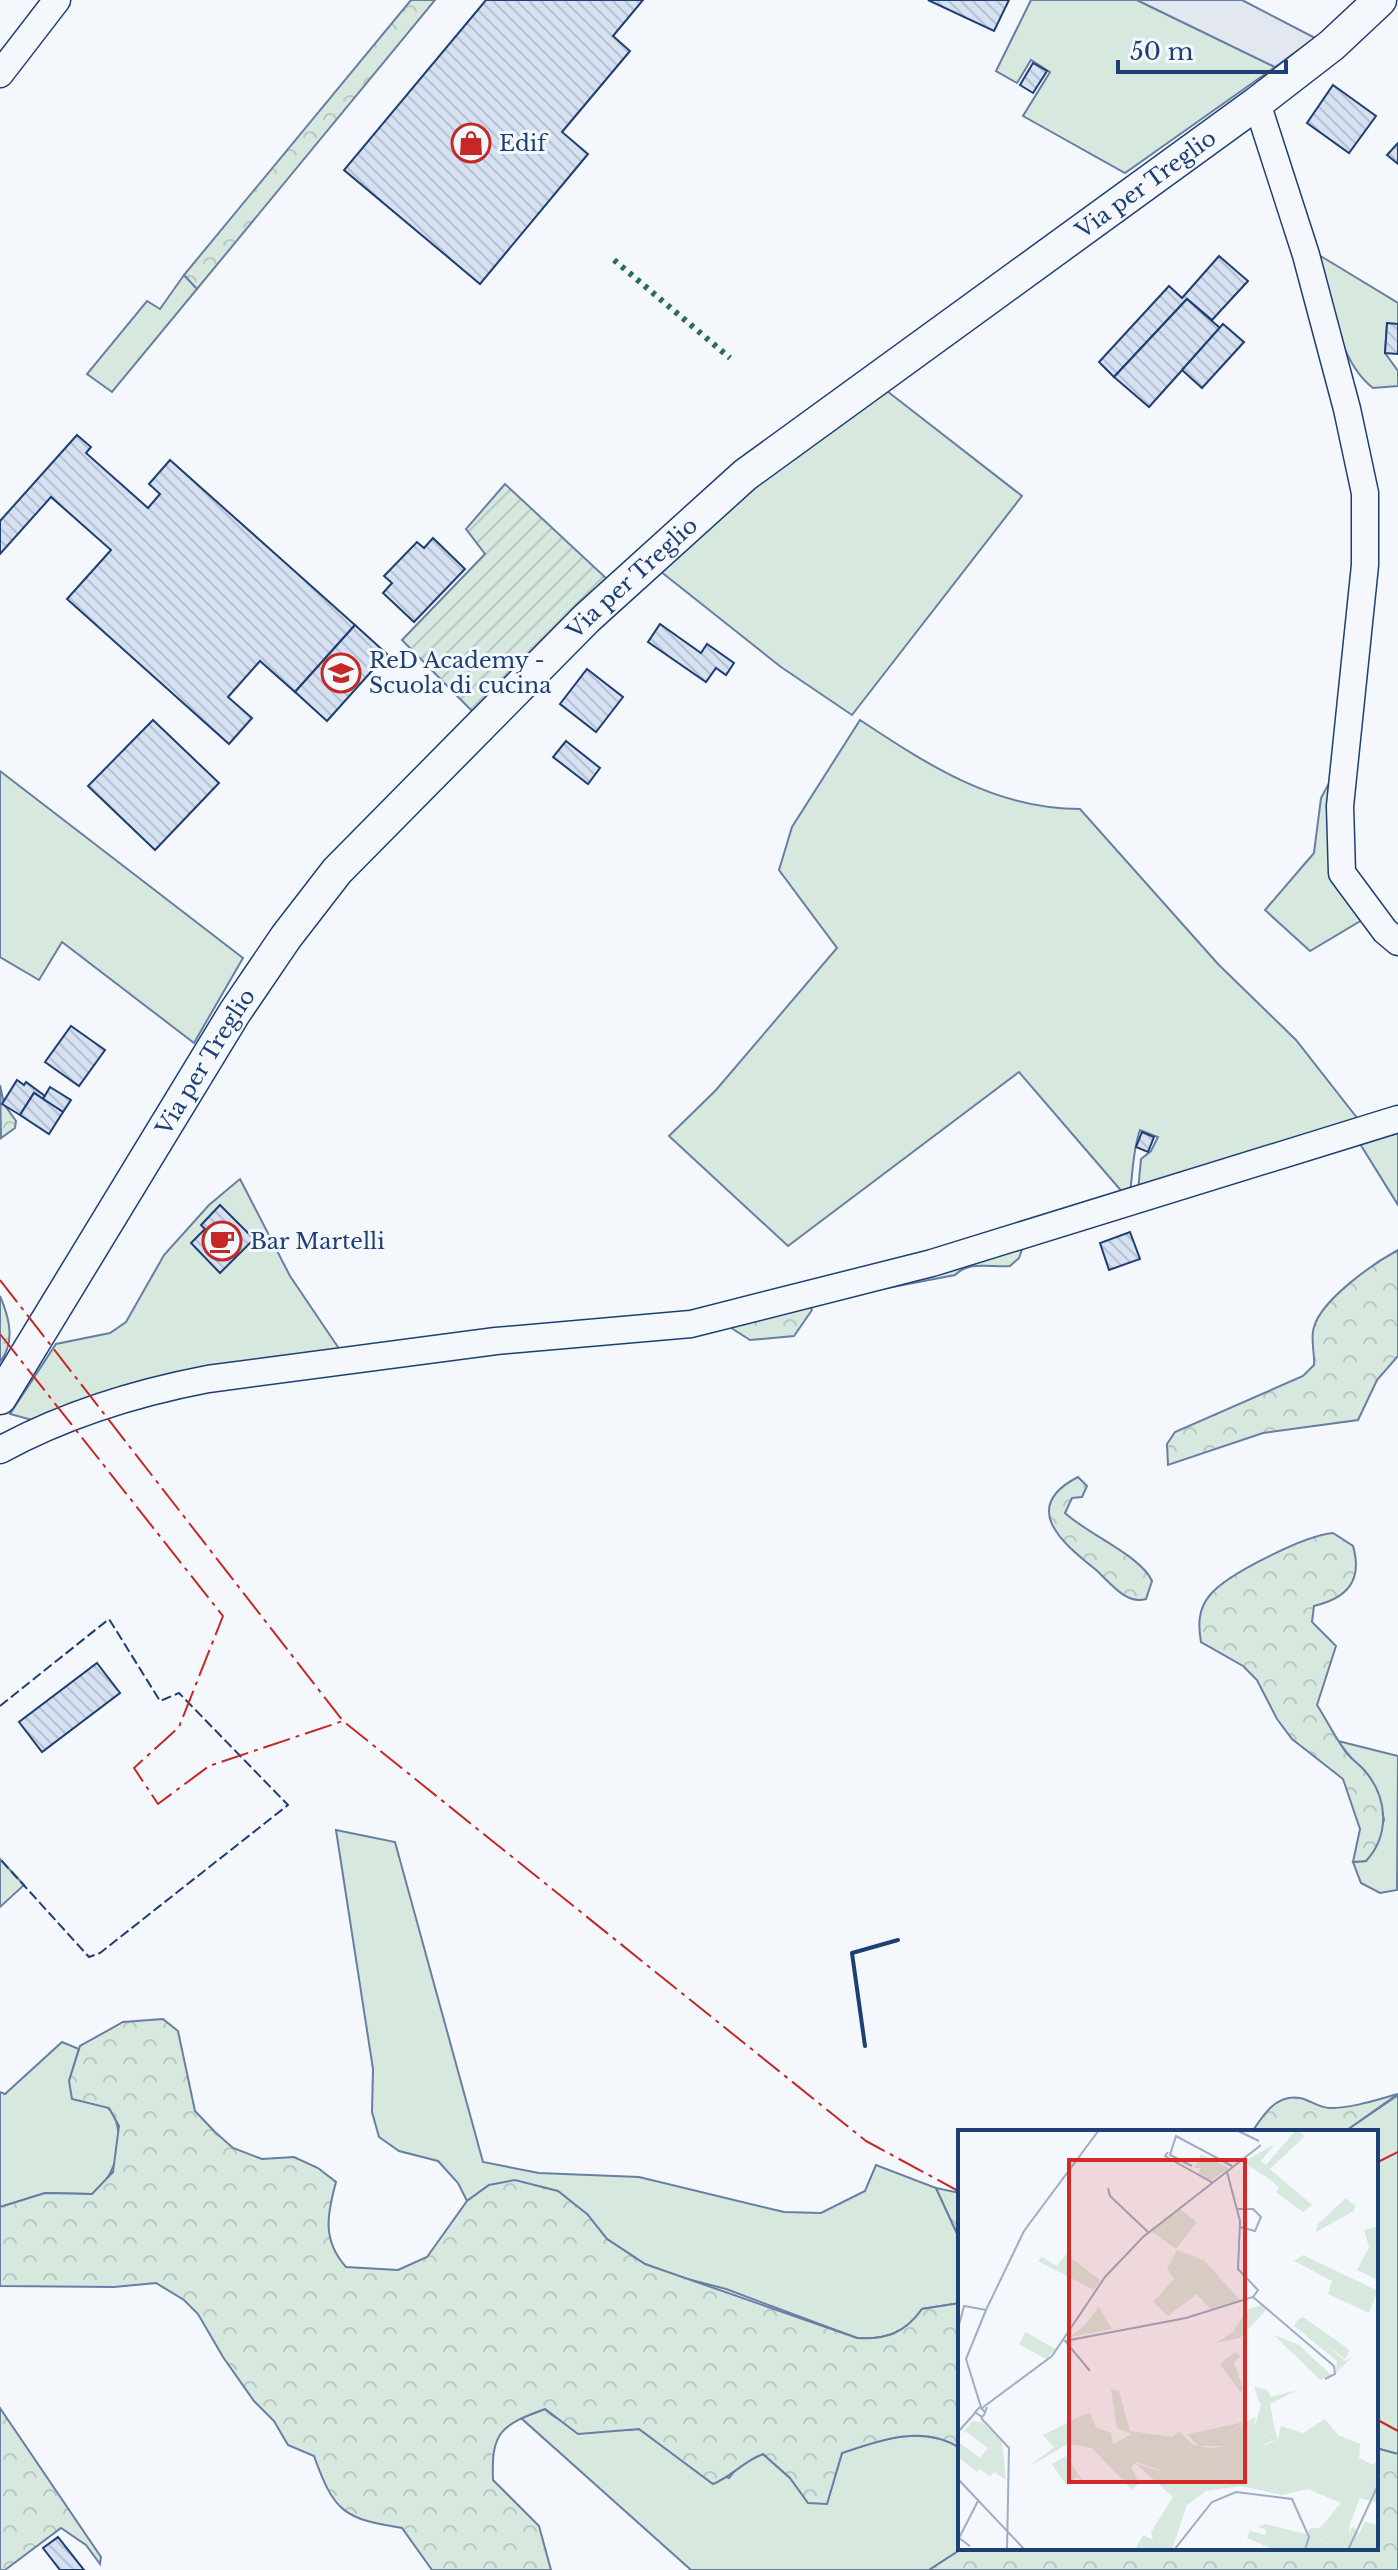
<svg xmlns="http://www.w3.org/2000/svg" width="1398" height="2570" font-family="'Libre Baskerville',serif">
  <defs>
    <pattern id="forest-crowns" width="20" height="18" patternUnits="userSpaceOnUse" patternTransform="scale(2)"><rect width="20" height="18" fill="#d7e8df"/><path d="M2 6a3 3 0 1 1 6 0M12 15a3 3 0 1 1 6 0" fill="none" stroke="#b8c8c3"/></pattern>
    <pattern id="garden-furrows" width="10" height="10" patternUnits="userSpaceOnUse" patternTransform="scale(2)"><rect width="10" height="10" fill="#d7e8df"/><path d="M-1 1l2-2M0 10L10 0M9 11l2-2" fill="none" stroke="#b8c8c3"/></pattern>
    <pattern id="building-back-hatch" width="6" height="6" patternUnits="userSpaceOnUse" patternTransform="scale(2)"><rect width="6" height="6" fill="#d5e0f0"/><path d="M-1 5l2 2M0 0l6 6M5-1l2 2" fill="none" stroke="#b6c1d1"/></pattern>
  </defs>
  <rect width="100%" height="100%" fill="#f4f7fb"/>
  <g fill="#d7e8df" stroke="#687fa3" stroke-width="2">
    <polygon points="1031,0 1137,0 1275,67 1125,173 1023,116 1050,72 1031,60 1017,83 996,71"/>
    <path d="M 1319,255 L 1398,303 L 1398,324 L 1387,324 L 1385,353 L 1398,371 L 1398,386 L 1373,388 C 1336,359 1331,297 1319,255 Z"/>
    <polygon points="184,275 197,289 112,392 87,374 147,301 160,309"/>
    <polygon points="887,391 1022,496 852,715 781,667 655,567 755,487"/>
    <path d="M 860,720 C 928,765 995,809 1080,809 L 1218,964 L 1296,1040 L 1361,1123 L 1138,1191 L 1141,1159 L 1151,1151 L 1158,1137 L 1140,1130 C 1133,1149 1133,1171 1130,1192 L 1124,1194 L 1019,1072 L 788,1246 L 669,1136 L 716,1090 L 837,948 L 779,870 L 792,827 Z"/>
    <polygon points="0,771 243,958 194,1043 62,942 39,980 0,957"/>
    <polygon points="1333,776 1335,798 1367,917 1310,951 1265,910 1314,853 1321,798"/>
    <polygon points="1398,1125 1398,1205 1357,1139"/>
    <polygon points="240,1179 290,1276 342,1353 32,1420 10,1414 56,1344 110,1333 126,1322 164,1255 209,1205"/>
    <polygon points="1338,1741 1398,1756 1397,1890 1380,1893 1361,1883 1353,1862 1366,1861 1384,1820 1377,1791"/>
    <path d="M 336,1830 L 395,1842 L 483,2162 L 539,2173 L 639,2177 L 784,2212 L 821,2213 L 865,2191 L 876,2165 L 936,2188 L 960,2240 L 960,2303 L 922,2309 C 905,2333 886,2340 857,2338 L 726,2289 L 672,2275 L 645,2264 L 607,2239 L 587,2214 L 489,2185 L 467,2201 L 458,2183 L 438,2161 L 399,2151 L 379,2137 L 372,2112 L 373,2069 Z"/>
    <polygon points="0,1859 24,1885 0,1907"/>
    <path d="M 62,2042 L 79,2049 L 69,2081 C 81,2090 101,2098 110,2110 C 128,2133 116,2179 92,2194 L 45,2193 L 0,2207 L 0,2092 L 5,2094 Z"/>
    <polygon points="1398,2095 1398,2454 1376,2448 1376,2132 1344,2132"/>
    <path d="M 545,2409 C 567,2431 609,2432 639,2429 L 668,2450 L 729,2478 L 741,2463 L 763,2454 L 790,2478 L 809,2503 L 827,2503 L 842,2453 C 879,2440 924,2424 960,2448 L 963,2548 L 929,2570 L 691,2570 L 521,2418 Z"/>
  </g>
  <g fill="url(#forest-crowns)" stroke="#687fa3" stroke-width="2">
    <polygon points="411,0 435,0 197,289 184,275"/>
    <polygon points="0,1085 4,1104 16,1121 15,1128 1,1138"/>
    <path d="M 1025,1241 L 1019,1258 L 1010,1266 C 991,1268 970,1260 955,1275 L 809,1303 L 812,1310 L 794,1336 L 750,1340 L 719,1320 Z"/>
    <path d="M 1398,1250 L 1398,1356 L 1377,1380 L 1358,1420 L 1263,1433 L 1168,1465 L 1167,1444 L 1175,1432 L 1303,1376 L 1314,1365 C 1315,1353 1310,1338 1314,1327 C 1322,1299 1374,1263 1398,1250 Z"/>
    <path d="M 0,1296 C 9,1317 16,1342 0,1362 Z"/>
    <path d="M 1078,1477 L 1087,1486 L 1082,1497 L 1072,1498 L 1065,1513 C 1089,1535 1141,1556 1152,1581 L 1146,1599 C 1125,1605 1109,1581 1095,1569 C 1061,1542 1020,1507 1078,1477 Z"/>
    <path d="M 1333,1533 L 1353,1546 C 1363,1581 1347,1598 1314,1606 L 1312,1622 L 1336,1646 L 1317,1705 C 1326,1719 1334,1735 1343,1748 C 1348,1757 1358,1763 1365,1771 C 1388,1798 1390,1835 1366,1861 L 1353,1862 L 1360,1829 L 1343,1779 L 1292,1739 L 1277,1719 L 1257,1680 L 1243,1666 L 1201,1642 C 1198,1625 1198,1609 1210,1595 C 1227,1574 1306,1535 1333,1533 Z"/>
    <path d="M 163,2019 L 178,2031 L 195,2111 L 215,2132 L 233,2148 L 262,2159 L 294,2157 L 318,2168 L 336,2182 C 327,2215 322,2240 346,2267 L 398,2270 L 427,2257 L 467,2201 L 489,2185 L 515,2180 L 558,2191 L 587,2214 L 607,2239 L 645,2264 L 857,2338 C 886,2340 905,2333 922,2309 L 960,2303 L 960,2448 C 924,2424 880,2440 842,2453 L 827,2504 L 808,2503 L 790,2478 L 763,2454 C 742,2462 733,2476 713,2484 L 639,2429 L 578,2434 L 545,2409 C 501,2425 491,2432 493,2480 L 539,2526 L 551,2570 L 432,2570 L 402,2528 C 344,2519 334,2512 314,2456 L 288,2445 L 274,2421 L 254,2401 L 223,2357 L 198,2314 L 184,2300 L 156,2283 L 114,2287 L 0,2286 L 0,2207 L 45,2193 L 92,2194 L 113,2172 L 119,2126 L 109,2108 L 72,2099 L 69,2081 L 80,2046 L 123,2022 Z"/>
    <path d="M 1398,2094 L 1344,2132 L 1252,2132 C 1263,2115 1276,2094 1300,2098 C 1310,2100 1319,2108 1330,2108 C 1353,2108 1376,2100 1398,2094 Z"/>
    <polygon points="936,2188 960,2193 960,2240"/>
    <polygon points="0,2408 101,2557 100,2564 86,2545 61,2528 5,2570 0,2570"/>
    <polygon points="1376,2448 1398,2454 1398,2570 929,2570 963,2548 1376,2548"/>
  </g>
  <polygon fill="url(#garden-furrows)" stroke="#687fa3" stroke-width="2" points="505,484 607,579 473,712 402,640 485,554 466,529"/>
  <polygon fill="#e3e8f0" stroke="#687fa3" stroke-width="2" points="1137,0 1242,0 1315,38 1275,67"/>
  <g fill="url(#building-back-hatch)" stroke="#1d3f73" stroke-width="2">
    <polygon points="486,0 643,0 613,36 630,51 562,132 588,154 480,284 344,170"/>
    <polygon points="928,0 1009,0 994,31"/>
    <polygon points="1033,63 1047,71 1033,93 1020,85"/>
    <polygon points="1333,85 1376,116 1349,153 1307,123"/>
    <polygon points="1398,143 1398,164 1387,155"/>
    <polygon points="1219,256 1248,281 1212,320 1187,299 1114,377 1099,362 1169,286 1182,298"/>
    <polygon points="1187,299 1220,328 1149,407 1114,377"/>
    <polygon points="1387,323 1398,324 1398,354 1385,353"/>
    <polygon points="1223,324 1244,342 1202,388 1182,370"/>
    <polygon points="77,435 91,447 86,453 148,508 160,494 149,484 170,460 355,625 295,692 260,661 228,697 252,718 229,744 67,599 111,550 51,497 0,554 0,521"/>
    <polygon points="433,538 465,569 414,622 383,593 392,583 384,576 417,542 424,548"/>
    <polygon points="660,624 701,653 707,644 734,663 726,675 716,668 706,682 648,642"/>
    <polygon points="355,625 387,654 327,721 295,692"/>
    <polygon points="587,669 623,697 596,732 560,704"/>
    <polygon points="153,720 219,783 155,850 88,786"/>
    <polygon points="566,741 600,768 588,784 553,757"/>
    <polygon points="71,1026 105,1050 79,1086 45,1062"/>
    <polygon points="17,1080 24,1085 26,1082 45,1096 43,1099 34,1093 20,1115 2,1104"/>
    <polygon points="50,1087 71,1100 63,1112 43,1099"/>
    <polygon points="34,1093 63,1112 49,1134 20,1115"/>
    <polygon points="1142,1132 1154,1137 1148,1152 1136,1147"/>
    <polygon points="220,1205 254,1239 220,1273 191,1243 205,1229 201,1225"/>
    <polygon points="1130,1232 1140,1259 1109,1270 1100,1243"/>
    <polygon points="97,1663 120,1693 42,1752 19,1722"/>
    <polygon points="58,2537 84,2570 60,2570 43,2548"/>
  </g>
  <g fill="none" stroke-linecap="round" stroke-linejoin="round">
    <defs>
      <g id="minor">
        <polyline points="0,74 57,0"/>
        <polyline points="1257,103 1306,255 1347,409 1365,493 1365,565 1340,806 1342,873 1385,931 1398,942"/>
        <path d="M 0,1450 C 66,1414 135,1393 208,1379 L 496,1341 L 691,1324 L 932,1263 L 1398,1119"/>
      </g>
      <g id="major">
        <path id="s1" d="M 0,1398 L 235,1012 L 286,937 L 337,871 L 587,618 L 745,475 L 1257,103 L 1332,45 L 1380,0"/>
      </g>
    </defs>
    <use href="#minor" stroke="#1d3f73" stroke-width="29"/>
    <use href="#major" stroke="#1d3f73" stroke-width="35"/>
    <use href="#minor" stroke="#f4f7fb" stroke-width="26"/>
    <use href="#major" stroke="#f4f7fb" stroke-width="32"/>
    <polyline stroke="#2c6c60" stroke-width="6" stroke-dasharray="4 6" stroke-linecap="butt" points="614,260 730,358"/>
    <polyline stroke="#1d3f73" stroke-width="2" stroke-dasharray="10 4" stroke-linecap="butt" points="0,1706 109,1619 160,1701 179,1693 288,1805 100,1953 89,1957 0,1859"/>
    <polyline stroke="#1d3f73" stroke-width="4" points="865,2046 852,1953 898,1940"/>
    <g stroke="#c62828" stroke-width="2" stroke-dasharray="28 6 4 6" stroke-linecap="butt">
      <polyline points="0,1280 343,1721"/>
      <polyline points="0,1334 223,1616 179,1727 134,1768 158,1804 209,1766 343,1721 866,2141 960,2192"/>
      <polyline points="1376,2163 1398,2152"/>
      <polyline points="1376,2419 1398,2431"/>
    </g>
  </g>
  <defs>
    <symbol id="shop-ring" viewBox="-11 -11 22 22"><circle r="9.5" fill="#f4f7fb" stroke="#c62828" stroke-width="1.5"/><path d="M-5-2.5h2.3a2.7 3.5 0 0 1 5.4 0H5L5.5 6h-11ZM-1.5-2.5h3a1.5 2.3 0 0 0-3 0Z" fill="#c62828"/></symbol>
    <symbol id="school-ring" viewBox="-11 -11 22 22"><circle r="9.5" fill="#f4f7fb" stroke="#c62828" stroke-width="1.5"/><path d="M0-5L7-2L0 1L-7-2ZM-4 1L0 2.5L4 1V4Q0 6-4 4Z" fill="#c62828"/></symbol>
    <symbol id="cafe-ring" viewBox="-11 -11 22 22"><circle r="9.5" fill="#f4f7fb" stroke="#c62828" stroke-width="1.5"/><path d="M-5.5-4.5H6V0H3Q3 3.5 0 3.5H-2.5Q-5.5 3.5-5.5 0ZM3-3.2v2h1.7v-2ZM-6 4.5H4V6H-6Z" fill="#c62828"/></symbol>
  </defs>
  <g fill-rule="evenodd">
    <use href="#shop-ring" x="449" y="121" width="44" height="44"/>
    <use href="#school-ring" x="319" y="651" width="44" height="44"/>
    <use href="#cafe-ring" x="200" y="1219" width="44" height="44"/>
  </g>
  <g text-anchor="middle" dominant-baseline="central" stroke-width="6" stroke-linejoin="round" paint-order="stroke">
    <g font-size="22" fill="#1d3f73" stroke="#f4f7fb" text-anchor="start">
      <text x="499" y="143">Edif</text>
      <text x="369" y="660">ReD Academy -<tspan x="369" dy="25">Scuola di cucina</tspan></text>
      <text x="250" y="1241">Bar Martelli</text>
    </g>
    <g font-size="22" fill="#1d3f73" stroke="#f4f7fb">
      <text stroke="none"><textPath href="#s1" startOffset="1690">Via per Treglio</textPath></text>
      <text stroke="none"><textPath href="#s1" startOffset="1042">Via per Treglio</textPath></text>
      <text stroke="none"><textPath href="#s1" startOffset="394">Via per Treglio</textPath></text>
    </g>
  </g>
  <g transform="translate(958 2130)">
    <rect width="420" height="420" fill="#f4f7fb"/>
    <path d="M 338,0 L 347,6 L 312,39 L 354,75 L 345,82 L 318,62 L 321,58 L 313,50 L 285,32 L 317,14 L 303,31 L 308,35 ZM 243,24 L 271,38 L 252,51 L 240,44 L 243,38 L 236,38 ZM 222,79 L 239,92 L 218,119 L 193,101 ZM 419,97 L 420,125 L 420,150 L 399,140 L 411,117 L 406,100 ZM 219,120 L 247,131 L 282,170 L 252,179 L 239,164 L 210,186 L 195,172 L 216,149 L 209,139 ZM 108,124 L 142,150 L 136,160 L 80,131 L 84,127 L 99,136 ZM 345,125 L 420,161 L 411,183 L 370,164 L 374,151 L 336,131 ZM 141,177 L 154,199 L 112,207 L 127,195 ZM 345,187 L 392,220 L 387,229 L 344,195 L 340,189 ZM 67,202 L 98,219 L 88,229 L 61,214 ZM 153,259 L 161,261 L 172,301 L 214,307 L 221,301 L 235,315 L 253,318 L 268,316 L 269,303 L 298,287 L 296,294 L 305,308 L 317,301 L 320,309 L 307,314 L 297,344 L 268,328 L 234,318 L 219,323 L 159,298 ZM 121,287 L 124,304 L 108,307 L 108,315 L 72,336 L 96,317 L 85,305 ZM 14,291 L 24,292 L 44,312 L 48,350 L 36,342 L 32,346 L 22,339 L 19,342 L 0,327 L 0,312 L 22,328 L 30,318 L 7,301 L 0,309 ZM 177,333 L 201,341 L 207,337 L 213,344 L 230,335 L 240,343 L 215,367 ZM 307,394 L 348,404 L 348,411 L 340,420 L 317,420 L 289,408 L 292,401 L 307,405 L 309,400 L 300,397 ZM 392,394 L 391,403 L 397,406 L 388,418 L 369,420 L 361,412 Z" fill="#d7e8df"/>
    <path d="M 388,68 L 397,76 L 396,81 L 358,102 L 360,94 ZM 303,175 L 308,180 L 282,208 L 258,213 L 275,202 L 289,180 ZM 340,189 L 387,231 L 395,226 L 378,243 L 379,231 L 336,196 ZM 316,205 L 341,215 L 373,245 L 362,250 ZM 277,222 L 282,226 L 276,233 L 285,258 L 283,263 L 262,234 ZM 296,257 L 309,260 L 313,267 L 339,260 L 312,274 L 317,301 L 304,308 L 296,299 L 303,275 ZM 132,283 L 138,297 L 153,303 L 155,314 L 176,303 L 219,323 L 234,318 L 271,329 L 297,344 L 306,316 L 320,309 L 323,296 L 345,303 L 367,289 L 380,305 L 402,314 L 401,328 L 415,335 L 420,329 L 420,373 L 402,368 L 392,394 L 373,409 L 362,410 L 369,420 L 340,420 L 352,398 L 362,398 L 383,373 L 350,359 L 324,365 L 283,356 L 248,361 L 229,375 L 214,420 L 177,420 L 185,405 L 195,410 L 193,402 L 215,367 L 240,343 L 230,335 L 213,344 L 179,332 L 173,337 L 181,353 L 174,360 L 134,318 L 106,313 L 107,307 L 124,304 L 121,286 ZM 287,292 L 269,303 L 277,309 L 268,316 L 240,316 L 229,304 ZM 108,326 L 124,350 L 124,351 L 119,347 L 109,356 L 94,334 ZM 407,392 L 420,395 L 420,420 L 383,420 L 397,405 L 391,403 L 395,396 L 401,404 Z" fill="#d7e8df"/>
    <path fill="none" stroke="#9eadc5" stroke-width="2" d="M 278,0 L 301,11M 210,22 L 207,26 L 255,53M 234,36 L 212,25 L 218,6 L 274,36M 150,58 L 152,66 L 190,102M 280,79 L 295,79 L 303,87 L 297,101 L 282,97M 295,167 L 376,236 L 377,244 L 367,249M 0,199 L 6,176 L 28,180 L 66,101 L 141,0M 132,241 L 107,211 L 228,188 L 295,167 L 300,160 L 280,139 L 282,91 L 269,42M 23,277 L 8,229 L 28,180M 24,278 L 94,226 L 147,147 L 185,107 L 303,15M 27,282 L 22,277 L 17,282 L 24,287 L 26,285 L 29,277M 23,288 L 51,318 L 49,420M 0,302 L 17,283M 0,349 L 67,420M 12,416 L 1,408 L 20,371M 216,420 L 254,372 L 278,362 L 334,369 L 351,407 L 347,420M 390,420 L 420,355"/>
    <path fill="#d62828" fill-opacity="0.15" stroke="#d62828" stroke-width="4" d="M 111,30 L 287,30 L 287,352 L 111,352 Z"/>
    <rect width="420" height="420" fill="none" stroke="#1d3f73" stroke-width="4"/>
  </g>
  <path d="M1118 60v12h168v-12" fill="none" stroke="#1d3f73" stroke-width="4"/>
  <text x="1130" y="60" font-size="24" fill="#1d3f73" stroke="#f4f7fb" stroke-width="6" paint-order="stroke">50 m</text>
</svg>
